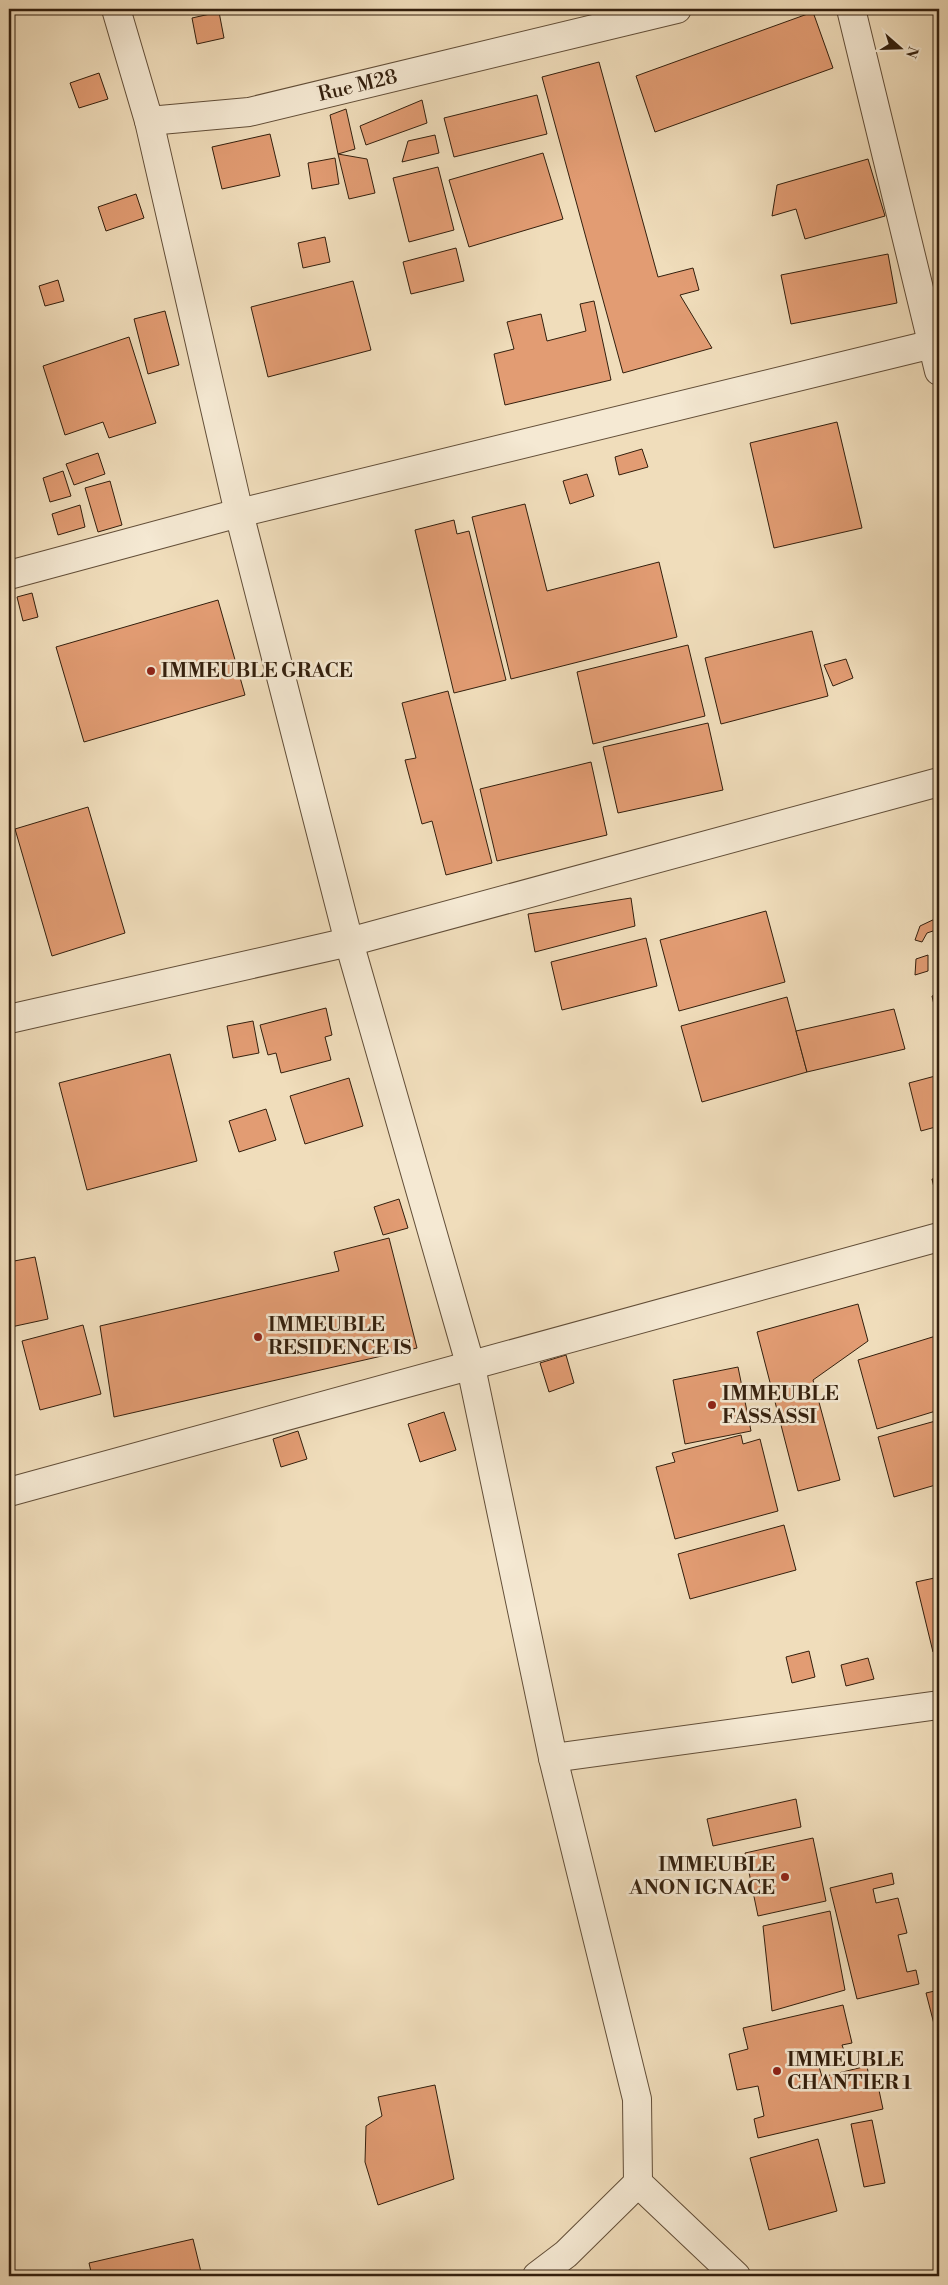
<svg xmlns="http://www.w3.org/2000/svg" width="948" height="2285" font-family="'Libre Bodoni',serif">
  <rect width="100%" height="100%" fill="#f0ddbb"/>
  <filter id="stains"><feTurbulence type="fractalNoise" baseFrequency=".004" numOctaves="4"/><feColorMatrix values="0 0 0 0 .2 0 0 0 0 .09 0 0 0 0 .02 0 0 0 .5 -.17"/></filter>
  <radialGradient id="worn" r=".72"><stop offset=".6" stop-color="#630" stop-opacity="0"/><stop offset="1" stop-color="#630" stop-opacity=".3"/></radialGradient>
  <g fill="#e29c73" stroke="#331f0d">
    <polygon points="219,12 224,38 197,44 192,18"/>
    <polygon points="813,12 833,68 655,132 636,76"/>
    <polygon points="599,62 658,277 693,268 699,290 680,295 712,348 623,373 542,77"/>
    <polygon points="99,73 108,99 79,108 70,83"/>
    <polygon points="537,95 547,134 454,157 444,118"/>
    <polygon points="422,100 427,123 366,145 360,126"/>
    <polygon points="346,109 355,149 338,154 330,115"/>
    <polygon points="270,134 280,176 222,189 212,147"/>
    <polygon points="435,135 439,153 402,162 408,141"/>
    <polygon points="543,153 563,219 469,247 449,180"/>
    <polygon points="338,154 367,159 375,193 349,199"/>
    <polygon points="335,158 339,184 312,189 308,163"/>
    <polygon points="868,159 885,216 805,239 796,209 772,216 777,185"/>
    <polygon points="438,167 454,230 409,242 393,178"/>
    <polygon points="136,194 144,218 106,231 98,207"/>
    <polygon points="325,237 330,262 303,268 298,243"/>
    <polygon points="456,248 464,281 411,294 403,262"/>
    <polygon points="888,254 897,303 791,324 781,275"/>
    <polygon points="58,280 64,301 45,306 39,286"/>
    <polygon points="353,281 371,350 268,377 251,307"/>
    <polygon points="594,301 611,380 505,405 494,354 514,349 507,322 541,314 547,341 586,331 580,304"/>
    <polygon points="165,311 179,365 148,374 134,319"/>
    <polygon points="129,337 156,423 109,438 103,422 65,435 43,366"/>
    <polygon points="837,422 862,528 774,548 750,443"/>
    <polygon points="642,449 648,467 619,475 615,457"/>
    <polygon points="98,453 105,474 74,485 66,464"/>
    <polygon points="63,471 71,496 50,502 43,478"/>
    <polygon points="587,474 594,496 570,504 563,481"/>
    <polygon points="110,481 122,525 98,532 85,488"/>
    <polygon points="525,504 547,591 659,562 677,637 511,679 472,517"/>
    <polygon points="80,505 85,527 58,535 52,514"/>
    <polygon points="454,520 457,534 469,531 506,680 454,693 415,530"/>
    <polygon points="32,593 38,617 23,621 17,597"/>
    <polygon points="218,600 245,695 84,742 56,647"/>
    <polygon points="812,631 828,696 721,724 705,658"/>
    <polygon points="688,645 705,716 593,744 577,672"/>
    <polygon points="846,659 853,678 833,686 824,665"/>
    <polygon points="448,691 492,863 446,875 432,821 422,824 405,760 416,758 402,703"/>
    <polygon points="708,723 723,790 618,813 603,747"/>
    <polygon points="591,762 607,835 497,861 480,789"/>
    <polygon points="88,807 125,933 52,956 15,829"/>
    <polygon points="631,898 635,926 535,952 528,914"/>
    <polygon points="766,911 785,982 679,1011 660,940"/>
    <polygon points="939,917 939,929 927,933 922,942 915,940 920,926"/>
    <polygon points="646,938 657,986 562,1010 551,962"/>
    <polygon points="928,955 928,971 915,975 916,959"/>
    <polygon points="939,994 939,1017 937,1018 932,996"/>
    <polygon points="787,997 807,1072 702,1102 681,1026"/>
    <polygon points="326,1008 332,1035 325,1037 331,1060 281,1073 276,1053 268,1055 260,1025"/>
    <polygon points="894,1009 905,1049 807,1072 796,1031"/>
    <polygon points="253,1021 259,1053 233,1058 227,1026"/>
    <polygon points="170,1054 197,1161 87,1190 59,1083"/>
    <polygon points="939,1075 939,1126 921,1131 909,1083"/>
    <polygon points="349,1078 363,1126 305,1144 290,1096"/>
    <polygon points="266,1109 276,1140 239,1152 229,1121"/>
    <polygon points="939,1178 939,1209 932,1179"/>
    <polygon points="399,1199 408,1228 383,1235 374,1207"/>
    <polygon points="389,1238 417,1348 114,1417 100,1326 339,1271 334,1252"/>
    <polygon points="35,1257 48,1319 11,1327 9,1317 9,1262"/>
    <polygon points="858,1304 868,1341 813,1380 840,1480 798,1491 757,1332"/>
    <polygon points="83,1325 101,1394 40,1410 22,1341"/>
    <polygon points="939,1335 939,1410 877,1429 858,1360"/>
    <polygon points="566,1355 574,1383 549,1392 540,1363"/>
    <polygon points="738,1367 751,1431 685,1444 673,1380"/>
    <polygon points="444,1412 456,1450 420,1462 408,1424"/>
    <polygon points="939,1420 939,1484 894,1497 878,1437"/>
    <polygon points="298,1431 307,1459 281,1467 273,1439"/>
    <polygon points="741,1435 743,1444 760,1439 778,1511 675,1539 656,1467 675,1462 672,1453"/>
    <polygon points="784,1525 796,1570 690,1599 678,1554"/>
    <polygon points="939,1577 939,1651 933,1652 916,1582"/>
    <polygon points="809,1651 815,1677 792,1683 786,1657"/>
    <polygon points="868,1658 874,1679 846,1686 841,1665"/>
    <polygon points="796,1799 801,1827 713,1846 707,1819"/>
    <polygon points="813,1838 826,1901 758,1916 745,1853"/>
    <polygon points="892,1873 894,1884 873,1889 876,1903 898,1898 907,1933 898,1935 907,1972 916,1970 919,1984 857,1999 830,1888"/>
    <polygon points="830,1911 845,1990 772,2011 763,1926"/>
    <polygon points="939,1990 939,2023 934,2024 926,1993"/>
    <polygon points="843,2005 852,2043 842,2045 846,2056 818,2063 822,2077 867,2066 870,2083 877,2081 883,2109 758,2138 754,2119 764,2116 758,2086 737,2090 729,2054 748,2049 743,2028"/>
    <polygon points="435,2085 454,2179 378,2205 365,2162 366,2126 382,2116 378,2097"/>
    <polygon points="872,2120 885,2183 864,2187 851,2124"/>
    <polygon points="818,2139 837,2211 769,2230 750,2158"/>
    <polygon points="193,2239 202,2276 92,2276 89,2263"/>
  </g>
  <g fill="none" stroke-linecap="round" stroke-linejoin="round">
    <defs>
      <g id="minor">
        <path id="s1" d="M 116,9 L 149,121 L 249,112 L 677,9"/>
        <polyline points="851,9 939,371"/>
        <polyline points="149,121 239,513 349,942 471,1367 553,1758 637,2099 638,2183 566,2254 537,2276"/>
        <polyline points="9,575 239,513 933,344"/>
        <polyline points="9,1019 349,942 939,782"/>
        <polyline points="9,1492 939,1237"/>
        <polyline points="553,1758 939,1705"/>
        <polyline points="638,2183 736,2276"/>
      </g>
    </defs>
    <use href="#minor" stroke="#624e38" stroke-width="30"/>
    <use href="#minor" stroke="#f5e9d3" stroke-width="28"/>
  </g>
  <g fill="#8f2418" stroke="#f5e9d3" stroke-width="2">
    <circle cx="151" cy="671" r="5"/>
    <circle cx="258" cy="1337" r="5"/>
    <circle cx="712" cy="1405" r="5"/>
    <circle cx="785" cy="1877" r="5"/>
    <circle cx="777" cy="2071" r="5"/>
  </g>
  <g text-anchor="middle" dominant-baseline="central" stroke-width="5" stroke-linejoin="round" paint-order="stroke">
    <g font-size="20" fill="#331f0d" stroke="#f5e9d3">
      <text stroke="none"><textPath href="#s1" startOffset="329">Rue M28</textPath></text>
    </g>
    <g font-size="20" font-weight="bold" fill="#331f0d" stroke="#f5e9d3" text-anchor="start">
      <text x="161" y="671">IMMEUBLE GRACE</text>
      <text x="268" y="1325">IMMEUBLE<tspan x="268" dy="23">RESIDENCE IS</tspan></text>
      <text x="722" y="1394">IMMEUBLE<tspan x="722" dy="23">FASSASSI</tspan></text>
      <text x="775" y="1865" text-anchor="end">IMMEUBLE<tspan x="775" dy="23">ANON IGNACE</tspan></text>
      <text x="787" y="2060">IMMEUBLE<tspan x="787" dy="23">CHANTIER 1</tspan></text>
    </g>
  </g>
  <rect width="948" height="2285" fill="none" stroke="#f0ddbb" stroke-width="30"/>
  <rect x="10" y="10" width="928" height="2265" fill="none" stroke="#331f0d" stroke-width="2.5"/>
  <rect x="15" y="15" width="918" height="2255" fill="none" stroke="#331f0d"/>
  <g transform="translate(900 48) rotate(110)" stroke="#f5e9d3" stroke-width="4" paint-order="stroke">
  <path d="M0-4L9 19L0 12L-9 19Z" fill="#331f0d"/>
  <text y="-8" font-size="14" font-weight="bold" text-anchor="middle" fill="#331f0d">N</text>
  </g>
  <rect width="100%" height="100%" filter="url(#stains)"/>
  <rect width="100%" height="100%" fill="url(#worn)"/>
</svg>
